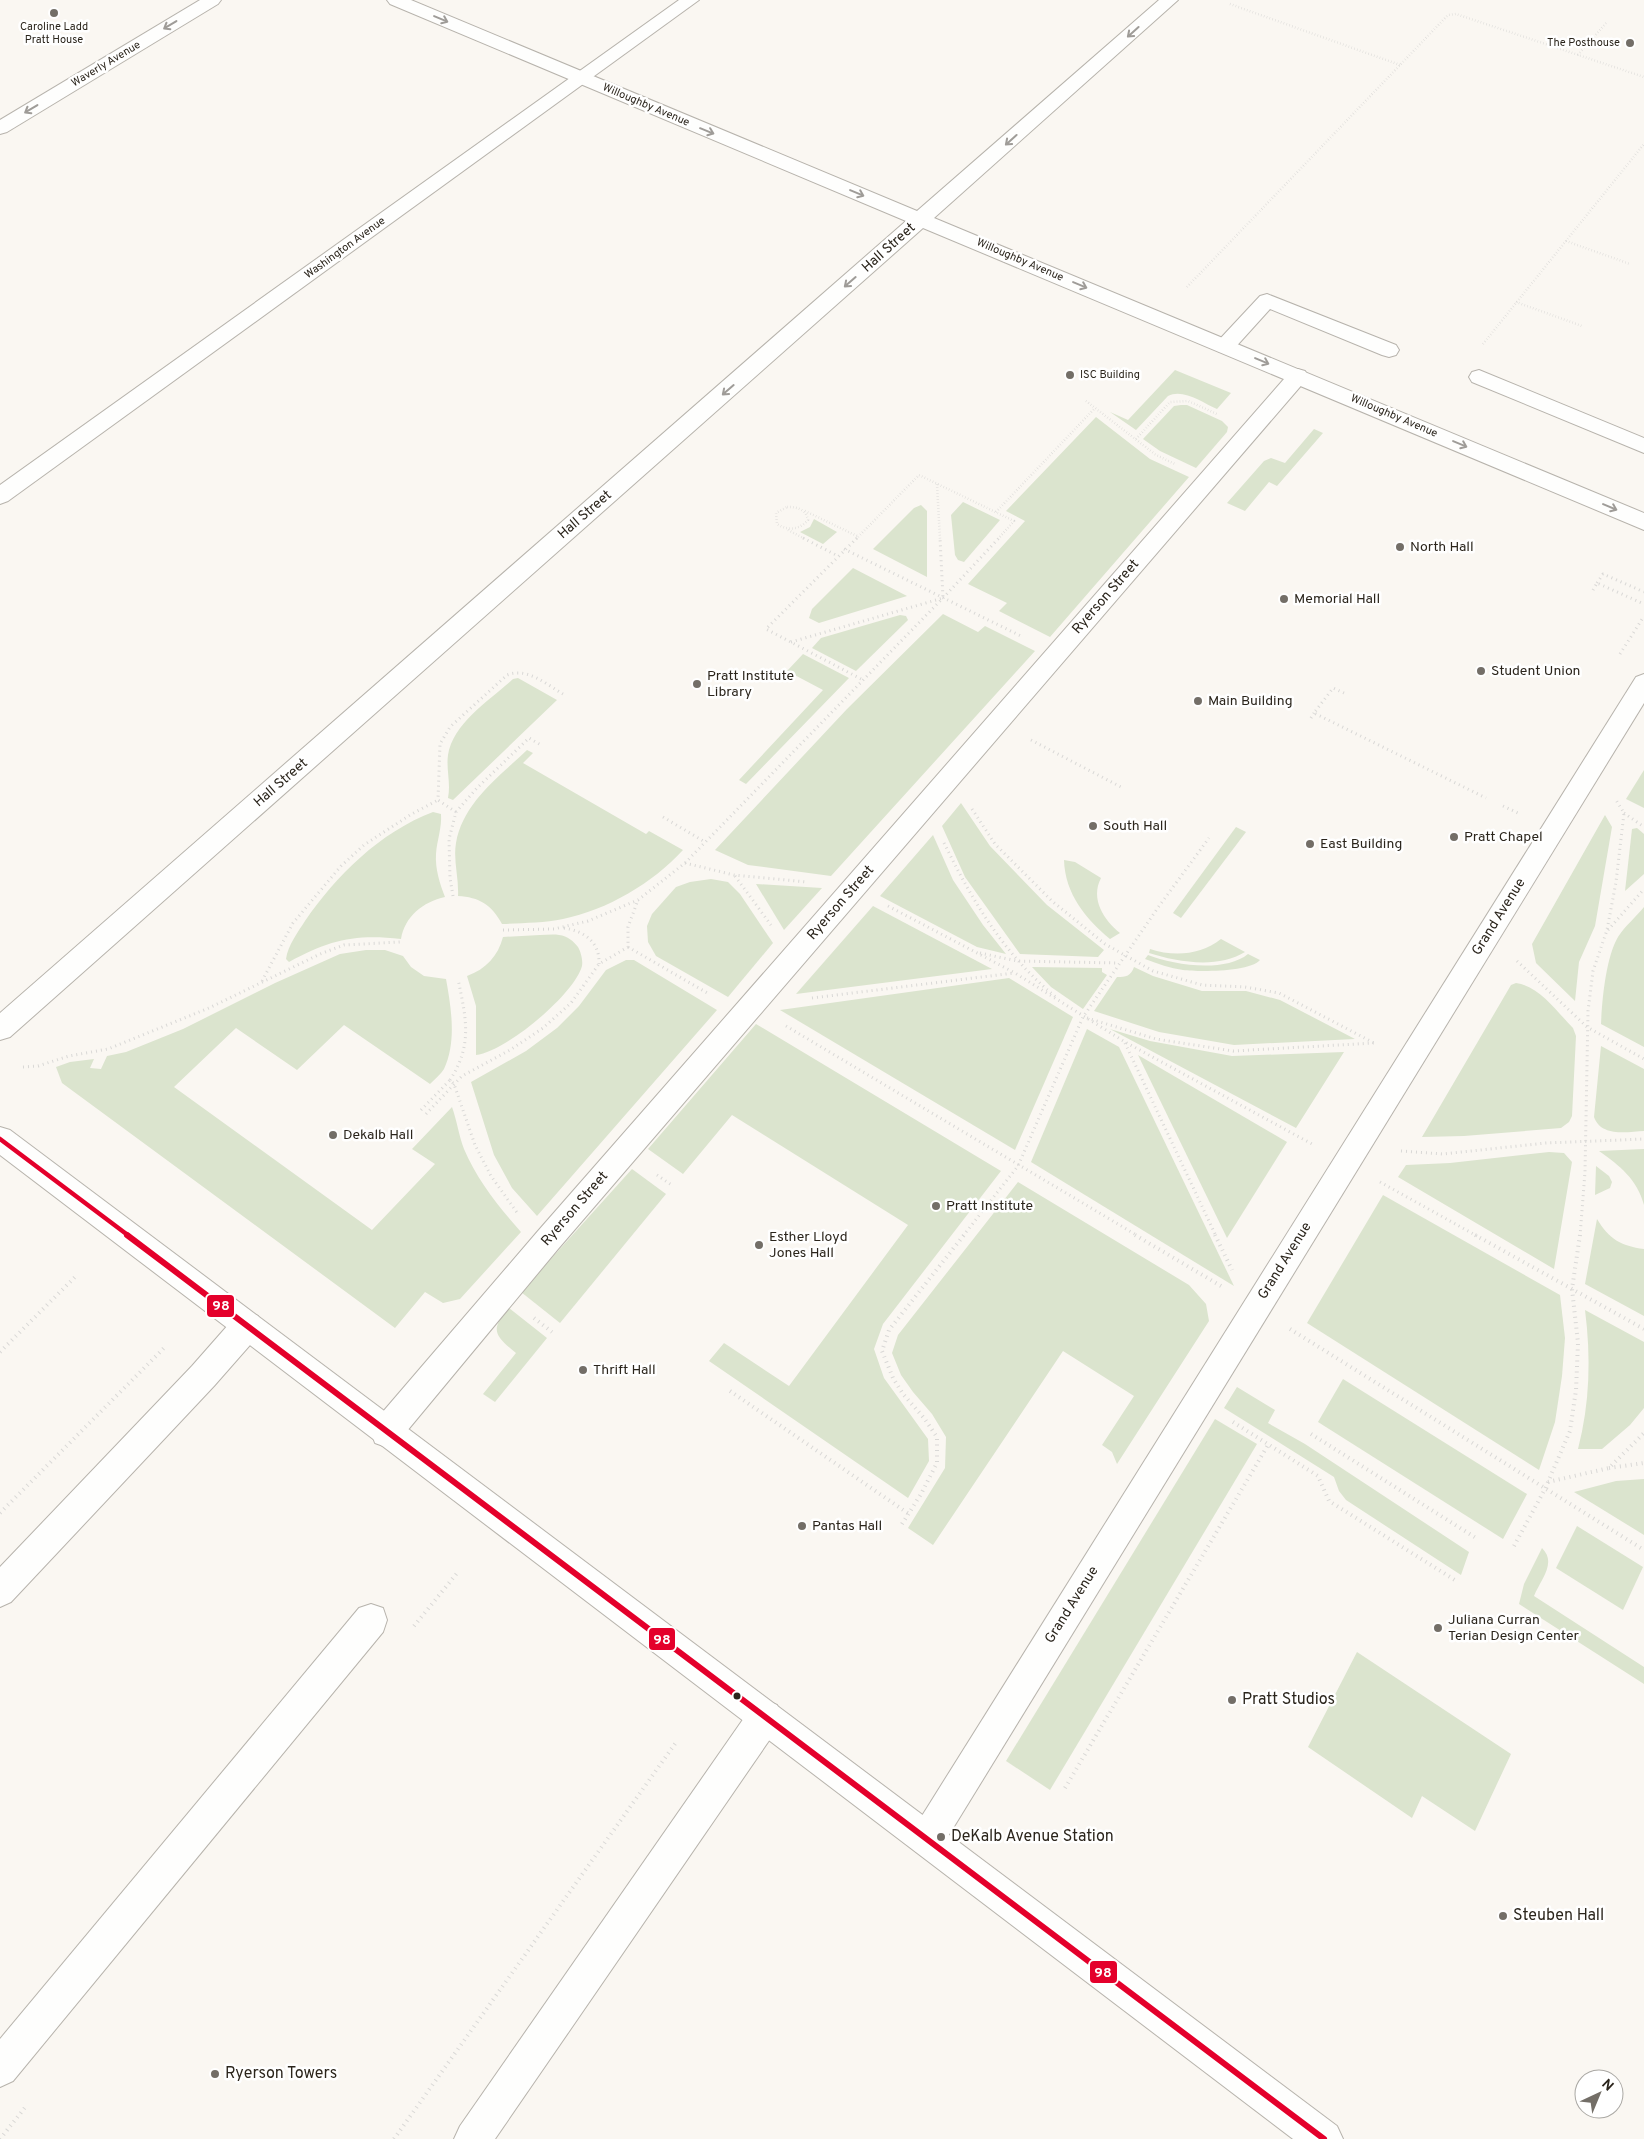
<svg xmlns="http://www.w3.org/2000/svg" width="1644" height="2139" font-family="Overpass,sans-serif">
  <rect width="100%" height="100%" fill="#faf7f2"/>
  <g fill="#dbe4ce">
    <path d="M 1175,370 L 1231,393 L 1217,409 C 1203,403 1183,388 1168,396 L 1136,430 L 1110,412 L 1128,420 Z"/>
    <polygon points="1181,405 1187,405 1222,421 1228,427 1227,432 1196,468 1160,451 1143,439 1174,406"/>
    <polygon points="1096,417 1150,459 1189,477 1050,637 999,611 1007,603 968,584 1025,521 1006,511"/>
    <polygon points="1314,429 1323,433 1277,486 1269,482 1245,511 1227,503 1264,461 1271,458 1285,463"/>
    <polygon points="963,502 1000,520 964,562 958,560 955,555 951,515"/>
    <polygon points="921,505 927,511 927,577 873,549 914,508"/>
    <polygon points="814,519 837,532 823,544 800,532 810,527"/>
    <polygon points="853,568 907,596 819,623 809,618 812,609"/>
    <polygon points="943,614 978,632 985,626 1035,651 831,876 748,865 715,850 847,709"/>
    <polygon points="900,615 906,616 908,620 856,671 812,648 821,638"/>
    <polygon points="803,654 849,678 746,784 739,780 823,690 787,671"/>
    <path d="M 518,678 L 557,700 L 453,800 L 448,798 C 451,783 446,769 448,755 C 453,723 490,700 513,679 Z"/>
    <path d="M 527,750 L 533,753 L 523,763 L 646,834 L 649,831 L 683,850 C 653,883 607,910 563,919 C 543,923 522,923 502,924 C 492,905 479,897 458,896 C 459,878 453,860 456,843 C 463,802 500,776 527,750 Z"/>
    <polygon points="1644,770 1644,808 1626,799"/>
    <polygon points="961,803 990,846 1047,905 1104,950 1098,957 1020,954 965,877 942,826"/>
    <path d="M 433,812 L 441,814 C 442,828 437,840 436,854 C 435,869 440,884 445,897 C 423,902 405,916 401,939 C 354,934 330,940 289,962 L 286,959 C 288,945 298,932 305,921 C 336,876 380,832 433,812 Z"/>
    <polygon points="1605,815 1612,827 1595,926 1579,962 1575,1001 1536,963 1532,944"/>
    <polygon points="1236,827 1246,832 1181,918 1173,913"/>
    <polygon points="1637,828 1644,834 1644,874 1625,891 1632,829"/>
    <polygon points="933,835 953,880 983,925 1006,954 977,947 880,896"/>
    <path d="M 1064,860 L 1075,862 L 1101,878 C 1090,899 1104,920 1120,933 L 1110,939 C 1086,919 1065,894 1064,860 Z"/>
    <polygon points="711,879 728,882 740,894 773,943 728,997 656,956 648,942 647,926 652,914 676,887 690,882"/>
    <polygon points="756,884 822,888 784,930"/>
    <polygon points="873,906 992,969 796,994"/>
    <path d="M 1644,907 L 1644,1047 L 1601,1024 C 1602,1000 1606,957 1618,937 C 1625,926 1636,917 1644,907 Z"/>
    <path d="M 540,935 C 546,935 553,934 559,935 C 568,936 573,941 578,947 C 581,952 583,961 582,966 C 574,995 505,1052 476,1055 L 476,1006 L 467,976 C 486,969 498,956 503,937 Z"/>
    <path d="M 1221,939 L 1245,952 C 1218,969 1177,962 1149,953 L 1150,949 C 1174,957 1201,955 1221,939 Z"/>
    <path d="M 366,950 L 385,950 L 403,956 L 411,967 L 424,976 L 446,979 C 451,1007 457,1041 444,1069 C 441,1074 435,1079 430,1084 L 344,1025 L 297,1070 L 236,1028 L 174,1087 L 372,1230 L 435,1164 L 412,1149 L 452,1107 C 457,1121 459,1136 464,1149 C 477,1180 499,1207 521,1232 L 460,1299 L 443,1303 L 425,1292 L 395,1328 L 62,1083 L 56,1067 L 70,1062 L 94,1059 L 90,1068 L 101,1069 L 107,1056 L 126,1052 L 183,1029 L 275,983 L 340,954 Z"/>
    <path d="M 1248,954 L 1260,960 C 1250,972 1199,972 1183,970 C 1170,968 1158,964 1145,959 L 1148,955 C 1173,965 1225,973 1248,954 Z"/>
    <polygon points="626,960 634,960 717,1010 537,1216 512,1188 494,1155 471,1082 526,1051 557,1028 579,1006 606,970"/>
    <polygon points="1032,967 1102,968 1102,972 1107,975 1083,1009 1051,987"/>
    <path d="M 1134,967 L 1153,976 L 1202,991 L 1246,991 L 1280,1000 L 1355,1039 L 1234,1045 L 1159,1032 L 1094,1011 L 1117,977 C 1126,977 1131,976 1134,967 Z"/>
    <polygon points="1009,978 1073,1017 1015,1150 780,1010"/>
    <path d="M 1516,983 C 1540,986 1557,1012 1573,1028 L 1576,1036 L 1572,1116 L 1569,1122 L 1561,1128 L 1464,1136 L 1422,1137 L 1511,985 Z"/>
    <polygon points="756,1024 1001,1171 883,1324 874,1349 884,1378 928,1439 929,1461 908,1498 709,1361 724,1343 789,1386 908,1225 732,1115 683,1174 648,1149"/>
    <polygon points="1087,1029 1119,1047 1234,1286 1031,1162"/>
    <polygon points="1110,1029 1150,1041 1232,1056 1344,1052 1296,1128"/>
    <path d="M 1601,1046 L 1644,1069 L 1644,1131 C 1627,1132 1601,1137 1594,1117 Z"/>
    <polygon points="1138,1055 1287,1142 1227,1238"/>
    <path d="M 1644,1149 L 1644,1205 C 1637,1179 1620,1166 1599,1151 Z"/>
    <polygon points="1549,1152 1564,1153 1572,1162 1554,1269 1398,1177 1406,1165 1450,1163"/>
    <polygon points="1596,1166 1609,1176 1612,1182 1610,1188 1595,1195"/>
    <polygon points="632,1169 666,1194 560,1323 521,1292"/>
    <polygon points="1018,1182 1189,1285 1206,1304 1209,1321 1117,1464 1112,1452 1102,1445 1134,1396 1063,1351 933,1545 908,1528 945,1468 946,1437 932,1414 913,1392 901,1375 892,1353 898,1335"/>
    <polygon points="1383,1195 1560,1295 1565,1338 1562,1376 1555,1422 1539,1470 1307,1323"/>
    <path d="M 1597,1219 C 1609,1239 1621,1246 1644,1249 L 1644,1316 L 1585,1284 Z"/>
    <path d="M 509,1308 L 547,1338 L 495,1402 L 483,1394 L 516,1353 C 495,1336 489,1330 509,1308 Z"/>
    <path d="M 1585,1310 L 1644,1342 L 1644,1408 L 1630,1425 L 1602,1449 L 1578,1449 C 1590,1403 1591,1357 1585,1310 Z"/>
    <polygon points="1343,1379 1527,1494 1503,1539 1318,1422"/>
    <polygon points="1237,1387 1275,1410 1268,1423 1305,1444 1469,1552 1461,1575 1346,1500 1339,1491 1334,1477 1224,1408"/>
    <polygon points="1215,1419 1257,1444 1050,1790 1006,1761"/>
    <polygon points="1644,1479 1644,1535 1574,1492 1616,1481"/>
    <polygon points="1577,1526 1643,1567 1623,1610 1556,1568"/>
    <path d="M 1542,1548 C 1557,1563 1541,1579 1534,1596 L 1644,1667 L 1644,1684 L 1519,1604 L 1524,1584 Z"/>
    <polygon points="1357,1652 1511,1754 1475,1831 1422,1796 1412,1818 1308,1747"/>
  </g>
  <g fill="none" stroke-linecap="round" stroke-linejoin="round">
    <defs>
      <g id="service">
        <polygon points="1267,294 1396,345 1399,350 1396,355 1389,357 1382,355 1270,309 1232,351 1225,353 1218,351 1215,346 1218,341 1260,296"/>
        <polygon points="1298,369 1305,371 1308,376 1305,381 558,1249 397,1443 386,1447 375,1443 371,1432 375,1421 538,1231 1291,371"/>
        <polygon points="1479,370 1644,438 1644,453 1472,382 1469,377 1472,372"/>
        <polygon points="1644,674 1644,703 939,1851 927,1856 915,1851 910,1839 915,1827 1636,677"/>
        <polygon points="247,1312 258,1316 262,1326 258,1336 214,1386 11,1602 0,1607 0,1567 192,1366 236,1316"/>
        <polygon points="371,1604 383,1608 387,1620 383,1632 13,2081 0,2087 0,2039 359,1608"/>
        <polygon points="765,1700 777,1705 782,1717 777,1729 495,2139 454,2139 460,2126 753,1705"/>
      </g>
      <g id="minor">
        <polygon points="200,0 221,0 218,4 7,132 0,134 0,120"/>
        <polygon points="387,0 411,0 917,211 1159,0 1178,0 934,218 1644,513 1644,530 923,228 10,1037 0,1040 0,1013 906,221 390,4"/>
      </g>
      <g id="secondary">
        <polygon points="679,0 699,0 8,501 0,504 0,485"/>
        <polygon points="0,1127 10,1130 1337,2126 1343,2139 1293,2139 0,1155"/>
      </g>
    </defs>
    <use href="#service" stroke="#b7b3ac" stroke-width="2"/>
    <use href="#minor" stroke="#b7b3ac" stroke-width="2"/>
    <use href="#secondary" stroke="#b7b3ac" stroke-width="2"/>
    <g stroke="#d9d8d6" stroke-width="2.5" stroke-dasharray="0.5 2.5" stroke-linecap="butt">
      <polyline points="1230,4 1400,65"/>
      <polyline points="1578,55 1607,22"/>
      <polyline points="1566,241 1630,264"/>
      <polyline points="1187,287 1448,15 1456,14 1644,77"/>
      <polyline points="1516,302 1582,326"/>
      <polyline points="1483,344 1644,144"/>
      <polyline points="1086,401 1156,455 1175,464"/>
      <polyline points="1136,439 1170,402 1188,401 1217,414"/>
      <polyline points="937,484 940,539"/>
      <path d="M 787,507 C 797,507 806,509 808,520 C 799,530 788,531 777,524 L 776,513 Z"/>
      <polyline points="805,511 857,536"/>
      <polyline points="996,512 1095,408"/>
      <polyline points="788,530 805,539"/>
      <polyline points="856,539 919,475 1014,521 998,539"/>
    </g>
    <g stroke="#d9d8d6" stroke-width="3" stroke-dasharray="1 4" stroke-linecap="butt">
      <polyline points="803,538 838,556"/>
      <polyline points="857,538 766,629 863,680"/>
      <polyline points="844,549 1023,637"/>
      <polyline points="1597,583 1603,574 1644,592"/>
      <polyline points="1593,590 1597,583 1644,604"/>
      <polyline points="791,642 943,598 940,538"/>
      <polyline points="1620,654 1644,616"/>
      <polyline points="1344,693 1333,688 1314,713 1486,798"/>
      <polyline points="1311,718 1314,713"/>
      <polyline points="1031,740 1121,787"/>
      <polyline points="1503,806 1518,813"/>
      <polyline points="972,809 995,844 1052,901 1105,944 1153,971 1202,985 1245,987 1279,993 1374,1043"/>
      <path d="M 456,812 L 438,800 L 440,744 L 450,727 L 507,675 C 527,667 546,684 563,694"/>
      <polyline points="1624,813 1644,827"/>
      <polyline points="663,817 705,842"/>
      <path d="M 944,843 C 973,902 1005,956 1057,998"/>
      <polyline points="685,863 734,875 807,882"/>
      <polyline points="735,876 771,925"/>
      <polyline points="453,896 450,878 449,839 456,812 477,788 529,738 541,745"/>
      <polyline points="888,906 1015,973 1125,1042 1312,1144"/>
      <path d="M 564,928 C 584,931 600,942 599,964"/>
      <polyline points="503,930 554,929 588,921 638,900 685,863 943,598 999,538"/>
      <polyline points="1608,930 1644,889"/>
      <polyline points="628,947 709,994"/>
      <polyline points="980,953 1017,961 1118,963"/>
      <polyline points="1517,961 1587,1027 1644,1059"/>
      <polyline points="262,981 293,923 341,866 364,845 410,815 438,800"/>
      <polyline points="812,998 1014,973"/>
      <polyline points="1087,1018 1156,1039 1233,1051 1374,1043"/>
      <polyline points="786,1026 1138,1236"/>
      <polyline points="1125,1043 1216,1236"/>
      <polyline points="23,1067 38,1066 69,1056 108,1049 209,1008 320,954 344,945 400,942"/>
      <path d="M 450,1080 C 473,1045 466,1018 458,979"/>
      <polyline points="421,1110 450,1080 454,1084 475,1145 491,1176 518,1214"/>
      <polyline points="426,1114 462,1076 510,1050 543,1028 571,1003 599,964 628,947 628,927 638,900"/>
      <polyline points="1401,1151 1443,1154 1546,1143 1644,1139"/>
      <polyline points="657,1175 673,1186"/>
      <polyline points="1380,1182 1477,1236"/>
      <polyline points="963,1236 1018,1166 1083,1017 1157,909 1209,838"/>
      <polyline points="1580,1236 1585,1172 1588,1011 1593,971 1607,930 1616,882 1624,813 1616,800"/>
    </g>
    <g stroke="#d9d8d6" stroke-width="4" stroke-dasharray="1 4.5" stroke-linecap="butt">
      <polyline points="1135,1235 1221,1286"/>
      <polyline points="1215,1235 1232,1270"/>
      <polyline points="1475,1235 1644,1329"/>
      <polyline points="534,1318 552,1332"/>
      <polyline points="1290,1329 1644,1550"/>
      <polyline points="0,1352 75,1277"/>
      <polyline points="730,1391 909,1514"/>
      <polyline points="1233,1422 1318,1476 1329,1501 1458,1582"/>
      <polyline points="1311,1434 1476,1538"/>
      <polyline points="1609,1468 1644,1463"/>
      <polyline points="1548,1482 1609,1468 1644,1433"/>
      <polyline points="0,1513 165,1347"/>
      <polyline points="902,1524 921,1494 937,1463 937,1437 924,1418 903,1394 893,1378 882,1351 889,1330 964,1235"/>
      <polyline points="1514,1546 1545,1489 1570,1431 1576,1390 1578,1343 1572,1289 1580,1235"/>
      <polyline points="414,1626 458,1572"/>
      <polyline points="1065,1788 1268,1445"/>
      <polyline points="0,2139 27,2105"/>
      <polyline points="394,2139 677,1741"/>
    </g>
    <use href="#service" fill="#fefefd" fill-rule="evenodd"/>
    <use href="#minor" fill="#fefefd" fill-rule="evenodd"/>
    <use href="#secondary" fill="#fefefd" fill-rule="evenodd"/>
    <defs>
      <polyline id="bus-1-far1" points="0,1139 129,1236"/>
      <polyline id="bus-1" points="127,1235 1324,2139"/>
    </defs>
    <use href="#bus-1-far1" stroke="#fff" stroke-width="8"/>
    <use href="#bus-1" stroke="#fff" stroke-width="10"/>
    <use href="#bus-1-far1" stroke="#e4002b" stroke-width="4.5"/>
    <use href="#bus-1" stroke="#e4002b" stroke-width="6"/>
  </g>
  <defs><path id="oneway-shaft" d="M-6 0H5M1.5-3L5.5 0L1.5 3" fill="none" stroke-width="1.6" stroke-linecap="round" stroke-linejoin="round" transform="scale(1.25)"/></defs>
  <g stroke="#9f9c98">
    <use href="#oneway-shaft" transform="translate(441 19) rotate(23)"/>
    <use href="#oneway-shaft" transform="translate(170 25) rotate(149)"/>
    <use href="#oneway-shaft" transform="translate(1133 32) rotate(138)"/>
    <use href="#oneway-shaft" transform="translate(31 109) rotate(149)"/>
    <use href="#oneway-shaft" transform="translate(707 131) rotate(22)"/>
    <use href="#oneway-shaft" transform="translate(1011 140) rotate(138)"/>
    <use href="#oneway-shaft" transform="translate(857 193) rotate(23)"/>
    <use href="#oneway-shaft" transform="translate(850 282) rotate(139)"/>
    <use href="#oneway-shaft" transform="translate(1080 285) rotate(23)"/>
    <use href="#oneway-shaft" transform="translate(1262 361) rotate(23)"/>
    <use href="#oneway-shaft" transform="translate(728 390) rotate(139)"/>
    <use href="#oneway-shaft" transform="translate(1460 444) rotate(23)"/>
    <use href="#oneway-shaft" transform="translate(1610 507) rotate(23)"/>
  </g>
  <g fill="#736e67" stroke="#fff" stroke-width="2">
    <circle cx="54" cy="13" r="5"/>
    <circle cx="1630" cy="43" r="5"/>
    <circle cx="1070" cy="375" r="5"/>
    <circle cx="1400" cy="547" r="5"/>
    <circle cx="1284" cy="599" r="5"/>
    <circle cx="1481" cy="671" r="5"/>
    <circle cx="697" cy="684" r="5"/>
    <circle cx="1198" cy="701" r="5"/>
    <circle cx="1093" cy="826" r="5"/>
    <circle cx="1454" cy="837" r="5"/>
    <circle cx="1310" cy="844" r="5"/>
    <circle cx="333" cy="1135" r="5"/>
    <circle cx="936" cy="1206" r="5"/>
    <circle cx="759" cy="1245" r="5"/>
    <circle cx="583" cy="1370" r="5"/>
    <circle cx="802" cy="1526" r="5"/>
    <circle cx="1438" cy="1628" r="5"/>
    <circle cx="1232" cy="1700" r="5"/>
    <circle cx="941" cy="1837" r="5"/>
    <circle cx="1503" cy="1916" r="5"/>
    <circle cx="215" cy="2074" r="5"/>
  </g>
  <circle fill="#2b251c" stroke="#fff" stroke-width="2" cx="737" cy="1696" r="4.5"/>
  <g text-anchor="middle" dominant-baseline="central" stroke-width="5" stroke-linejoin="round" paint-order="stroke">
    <g font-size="11" fill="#2b251c" stroke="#fff">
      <text x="54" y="27">Caroline Ladd<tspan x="54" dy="13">Pratt House</tspan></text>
      <text x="1620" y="43" text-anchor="end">The Posthouse</text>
      <text x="1080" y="375" text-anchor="start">ISC Building</text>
    </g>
    <g font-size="11" fill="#2b251c" stroke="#fff">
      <text transform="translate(106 64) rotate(-31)">Waverly Avenue</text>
      <text transform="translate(646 105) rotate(23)">Willoughby Avenue</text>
      <text transform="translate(345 248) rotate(-36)">Washington Avenue</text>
      <text transform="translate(1020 260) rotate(23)">Willoughby Avenue</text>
      <text transform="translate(1394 416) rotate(23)">Willoughby Avenue</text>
    </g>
    <g font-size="14" fill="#2b251c" stroke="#fff">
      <text transform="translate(889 248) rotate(-42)">Hall Street</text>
      <text transform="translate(585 515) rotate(-41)">Hall Street</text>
      <text transform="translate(1106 597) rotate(-49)">Ryerson Street</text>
      <text transform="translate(281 783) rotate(-41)">Hall Street</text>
      <text transform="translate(841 903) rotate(-49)">Ryerson Street</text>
      <text transform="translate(1499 917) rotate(-58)">Grand Avenue</text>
      <text transform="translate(575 1209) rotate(-49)">Ryerson Street</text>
      <text transform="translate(1285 1261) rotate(-58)">Grand Avenue</text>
      <text transform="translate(1072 1605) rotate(-58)">Grand Avenue</text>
    </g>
    <g font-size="14" fill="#2b251c" stroke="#fff" text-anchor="start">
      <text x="1410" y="547">North Hall</text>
      <text x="1294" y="599">Memorial Hall</text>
      <text x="1491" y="671">Student Union</text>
      <text x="707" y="676">Pratt Institute<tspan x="707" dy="16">Library</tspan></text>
      <text x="1208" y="701">Main Building</text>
      <text x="1103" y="826">South Hall</text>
      <text x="1464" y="837">Pratt Chapel</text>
      <text x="1320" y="844">East Building</text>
      <text x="343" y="1135">Dekalb Hall</text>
      <text x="946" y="1206">Pratt Institute</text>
      <text x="769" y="1237">Esther Lloyd<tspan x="769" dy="16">Jones Hall</tspan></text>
      <text x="593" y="1370">Thrift Hall</text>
      <text x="812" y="1526">Pantas Hall</text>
      <text x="1448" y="1620">Juliana Curran<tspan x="1448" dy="16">Terian Design Center</tspan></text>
    </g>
    <g font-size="16" fill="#2b251c" stroke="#fff" text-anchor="start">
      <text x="1242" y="1700">Pratt Studios</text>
      <text x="951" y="1837">DeKalb Avenue Station</text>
      <text x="1513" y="1916">Steuben Hall</text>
      <text x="225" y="2074">Ryerson Towers</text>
    </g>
  </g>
  <g stroke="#fff" stroke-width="2">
    <rect x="206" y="1294" width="29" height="24" rx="5" fill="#e4002b"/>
    <rect x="648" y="1627" width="28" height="24" rx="5" fill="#e4002b"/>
    <rect x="1089" y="1960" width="29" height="24" rx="5" fill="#e4002b"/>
  </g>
  <g font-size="14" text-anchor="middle" font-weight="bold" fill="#fff">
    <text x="221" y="1310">98</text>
    <text x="662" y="1644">98</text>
    <text x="1103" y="1977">98</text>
  </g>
  <g transform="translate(1599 2094) rotate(44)"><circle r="24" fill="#ffffff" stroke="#aaa8a4"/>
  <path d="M0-4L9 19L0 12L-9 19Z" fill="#736e67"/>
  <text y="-8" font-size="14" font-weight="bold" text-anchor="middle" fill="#2b251c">N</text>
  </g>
</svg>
